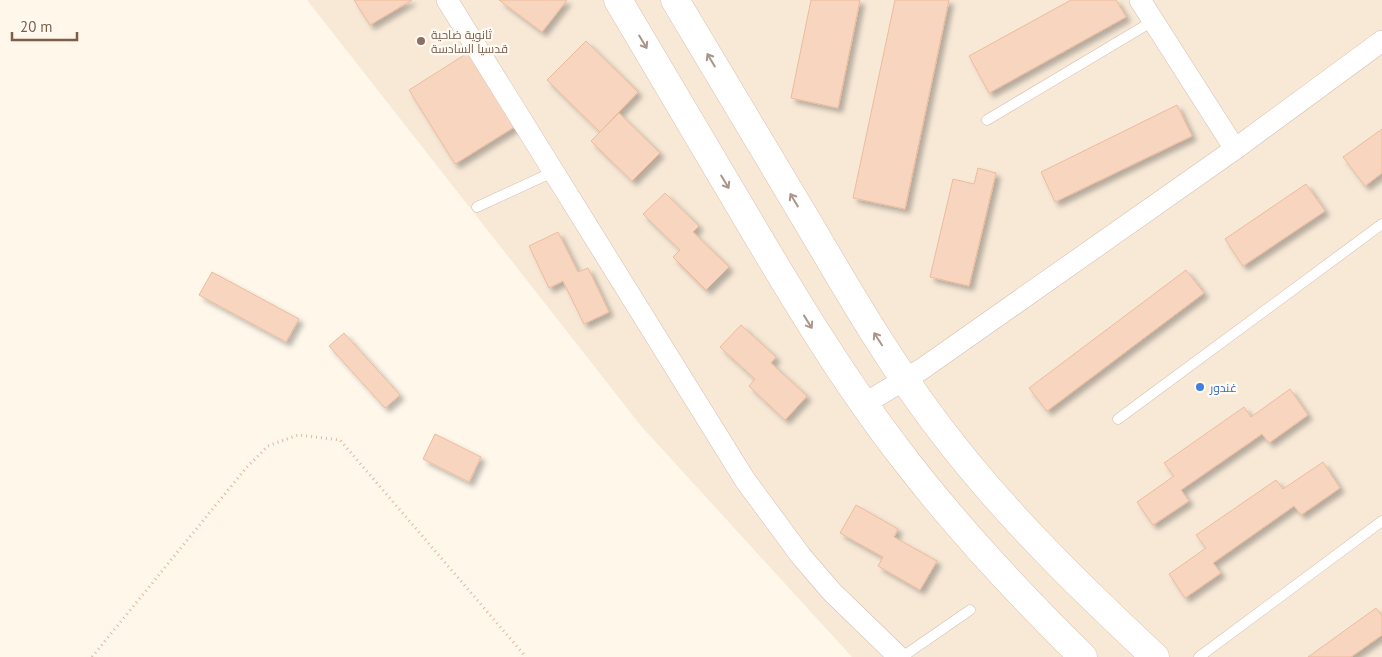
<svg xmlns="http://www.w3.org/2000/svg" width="1382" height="657" font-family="'PT Sans',Cairo,sans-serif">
  <defs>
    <filter id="shadow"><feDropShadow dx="4.5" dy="4.5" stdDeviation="2.5" flood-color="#0004"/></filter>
  </defs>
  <rect width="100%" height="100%" fill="#fff7ea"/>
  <polygon fill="#f8e9d7" points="307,0 1382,0 1382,657 852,657 641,426"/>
  <g fill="#f8d5be" stroke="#edbb9c" filter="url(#shadow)">
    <polygon points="354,0 412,0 370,25"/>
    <polygon points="499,0 567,0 542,32"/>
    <polygon points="811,0 860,0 838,108 791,98"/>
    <polygon points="895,0 949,0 905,209 853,198"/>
    <polygon points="1071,0 1116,0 1126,17 989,93 969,56"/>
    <polygon points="586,41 638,92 600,132 547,80"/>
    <polygon points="469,52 516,126 455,164 409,90"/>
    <polygon points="1177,105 1192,136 1055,202 1041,172"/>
    <polygon points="619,113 660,153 632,181 591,141"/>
    <polygon points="1382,129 1382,173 1365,186 1343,157"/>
    <polygon points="978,168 996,173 969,286 930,277 953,179 974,184"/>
    <polygon points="1306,184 1325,211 1243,266 1225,239"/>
    <polygon points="665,193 699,226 693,232 729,267 706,290 673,257 680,250 643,214"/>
    <polygon points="558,232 578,272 588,268 609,312 584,324 563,281 549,288 529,246"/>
    <polygon points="1186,270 1204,293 1047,411 1029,388"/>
    <polygon points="212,272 299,319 286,342 199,295"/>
    <polygon points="741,325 776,357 771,363 807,396 785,420 749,386 755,379 720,347"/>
    <polygon points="344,333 400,395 385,408 329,346"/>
    <polygon points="1290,389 1308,415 1269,443 1262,434 1181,490 1189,501 1153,525 1137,502 1174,476 1164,463 1244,407 1251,417"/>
    <polygon points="435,434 481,457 469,482 423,459"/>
    <polygon points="1323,462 1340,488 1301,515 1294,506 1213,563 1221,573 1185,598 1169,574 1206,548 1196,535 1276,480 1283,489"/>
    <polygon points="856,505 898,529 894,537 937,561 920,590 878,566 883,557 840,533"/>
    <polygon points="1376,608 1382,616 1382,635 1351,657 1308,657"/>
  </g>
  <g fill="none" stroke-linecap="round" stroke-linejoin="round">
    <defs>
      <g id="service">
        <polyline points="987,120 1153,21"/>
        <polyline points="477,207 553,172"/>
        <polyline points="1118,419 1382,224"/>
        <polyline points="902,657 970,610"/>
        <polyline points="1199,657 1382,521"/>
      </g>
      <g id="minor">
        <polyline points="447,0 745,480 801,556 832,592 899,657"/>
        <polyline points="1140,0 1235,149"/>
        <polyline points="864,404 922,369 1235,149 1382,41"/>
      </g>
      <g id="secondary">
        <path d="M 618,0 C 660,71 702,142 744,213 C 794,298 845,383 906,461 C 960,531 1020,595 1083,657"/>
        <path d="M 675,0 C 720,75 765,151 810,226 C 851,296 892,366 941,430 C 1004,513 1079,586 1155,657"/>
      </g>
    </defs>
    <use href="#service" stroke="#d4bead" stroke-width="11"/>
    <use href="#minor" stroke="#d4bead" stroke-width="22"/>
    <use href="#secondary" stroke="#d9c1ac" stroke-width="29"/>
    <polyline stroke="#deb89f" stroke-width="3" stroke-dasharray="1 4" stroke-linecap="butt" points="92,657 246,468 268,446 298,435 340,440 526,657"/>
    <use href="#service" stroke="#fff" stroke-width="10"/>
    <use href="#minor" stroke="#fff" stroke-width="21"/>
    <use href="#secondary" stroke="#fff" stroke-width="28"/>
  </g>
  <defs><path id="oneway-shaft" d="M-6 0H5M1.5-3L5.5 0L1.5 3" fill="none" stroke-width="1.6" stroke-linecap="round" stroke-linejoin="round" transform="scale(1.25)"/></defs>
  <g stroke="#ab9588">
    <use href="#oneway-shaft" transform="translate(643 42) rotate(59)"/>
    <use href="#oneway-shaft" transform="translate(711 60) rotate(-121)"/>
    <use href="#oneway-shaft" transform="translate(725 182) rotate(59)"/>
    <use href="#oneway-shaft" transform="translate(794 200) rotate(-121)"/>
    <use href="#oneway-shaft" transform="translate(808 322) rotate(58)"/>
    <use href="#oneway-shaft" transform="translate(878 339) rotate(-123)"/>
  </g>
  <circle fill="#8d6e63" stroke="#fffaf2" stroke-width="2" cx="421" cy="41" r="5"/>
  <circle fill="#3f7fe0" stroke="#fffaf2" stroke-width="2" cx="1200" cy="387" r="5"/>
  <g text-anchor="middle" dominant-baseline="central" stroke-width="4.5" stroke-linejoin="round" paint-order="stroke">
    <g font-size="12" fill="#785e54" stroke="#fffaf2" text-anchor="start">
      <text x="431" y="34">ثانوية ضاحية<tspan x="431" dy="14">قدسيا السادسة</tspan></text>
    </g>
    <g font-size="12" fill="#366cbe" stroke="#fffaf2" text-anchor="start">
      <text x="1210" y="387">غندور</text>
    </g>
  </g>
  <path d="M12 32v8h65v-8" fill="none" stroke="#7e5c48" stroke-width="2.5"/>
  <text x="20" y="32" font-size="15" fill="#7e5c48" stroke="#fffaf2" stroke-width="4" paint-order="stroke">20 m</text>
</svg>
